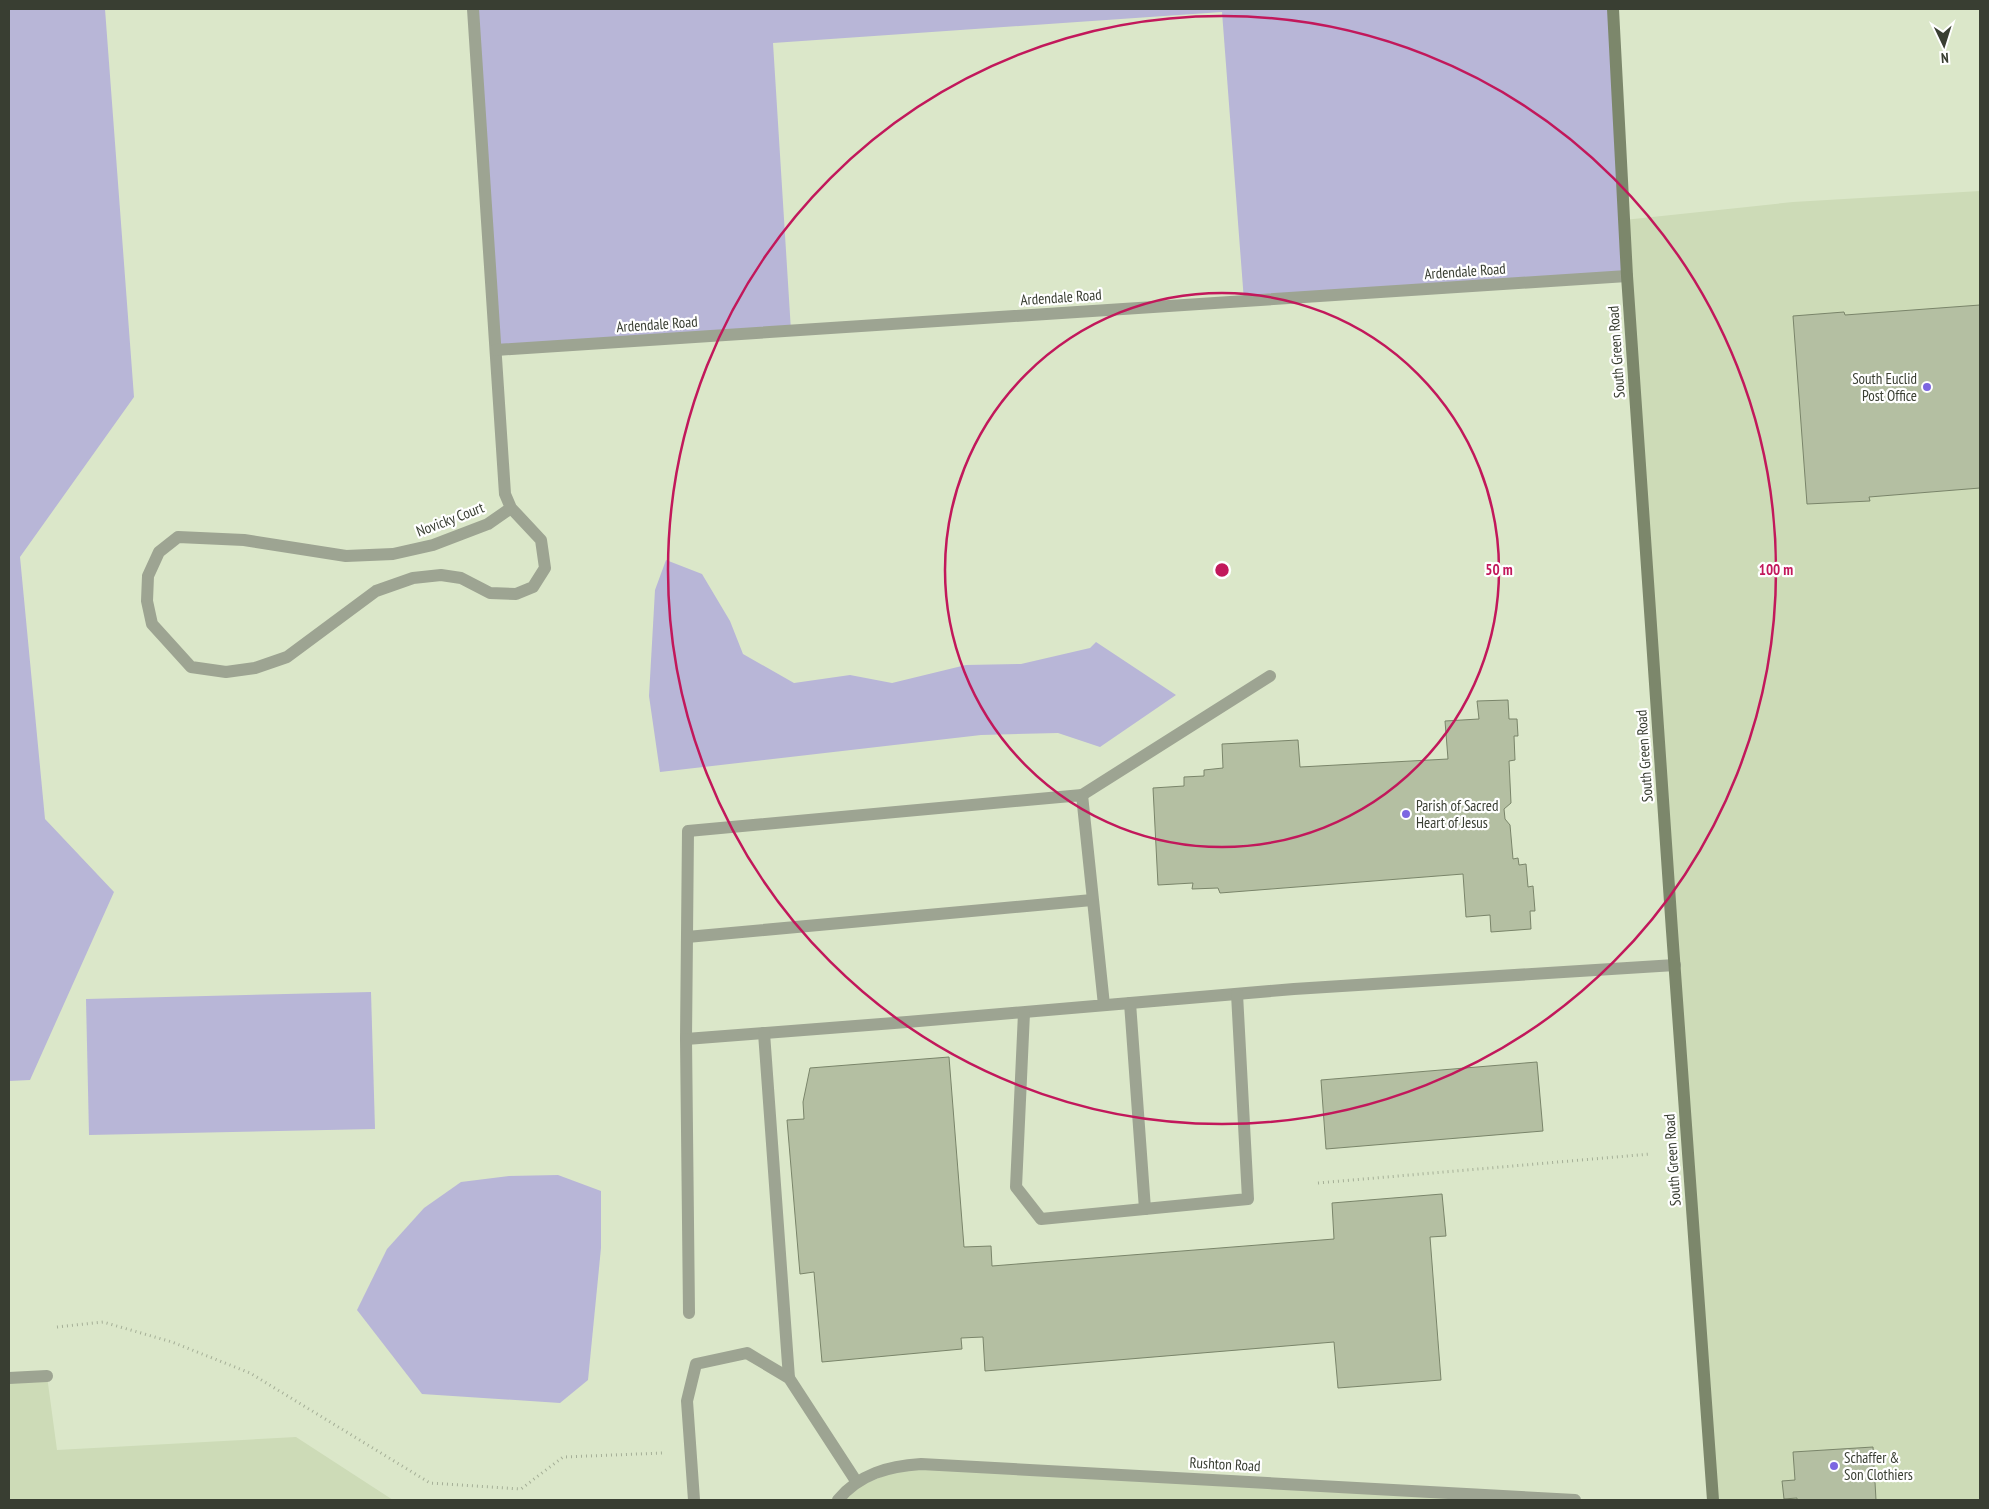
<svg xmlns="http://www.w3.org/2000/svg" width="1989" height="1509" font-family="'PT Sans Narrow',sans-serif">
  <rect width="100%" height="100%" fill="#dbe7c9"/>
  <g fill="#cddbb7">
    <polygon points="1980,191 1980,1500 1713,1500 1624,220 1793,202"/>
    <polygon points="47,1376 57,1450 296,1437 393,1500 9,1500 9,1378"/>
    <polygon points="910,1465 1575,1500 838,1500 843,1493"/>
  </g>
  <g fill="#b8b6d7">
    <polygon points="9,9 105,9 134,397 20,557 45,819 114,892 30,1080 9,1081"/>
    <polygon points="473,9 1613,9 1627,276 1244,301 1222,12 773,43 791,331 496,350"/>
    <polygon points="666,560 702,574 730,621 743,654 794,683 850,675 892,683 966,665 1021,664 1090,648 1096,642 1176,695 1100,747 1058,733 981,735 660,772 649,696 655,590"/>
    <polygon points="371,992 375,1129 89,1135 86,999"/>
    <polygon points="558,1175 601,1191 601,1248 588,1380 560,1403 422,1394 357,1310 387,1249 424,1208 461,1182 509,1176"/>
  </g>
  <g fill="#b4bfa2" stroke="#7a856a">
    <polygon points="1980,305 1980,488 1869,497 1870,501 1807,504 1793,316 1844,312 1845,315"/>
    <polygon points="1508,700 1509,719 1517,719 1518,736 1514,736 1515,760 1509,761 1511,803 1504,809 1505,819 1510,825 1513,859 1518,858 1519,865 1526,864 1528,887 1533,886 1535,911 1530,911 1531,929 1491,932 1490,915 1466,917 1463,874 1220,893 1218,888 1192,889 1193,883 1158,885 1153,788 1184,786 1184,777 1204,776 1204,770 1223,768 1222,744 1298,740 1300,767 1448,759 1445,721 1479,719 1477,701"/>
    <polygon points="949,1057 964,1247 991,1246 992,1266 1334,1239 1332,1203 1442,1194 1446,1236 1430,1237 1441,1380 1338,1388 1334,1342 985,1371 983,1337 961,1338 962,1349 822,1362 814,1272 800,1274 787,1120 804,1119 803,1102 810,1068"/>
    <polygon points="1537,1062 1543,1131 1326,1149 1321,1080"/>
    <polygon points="1873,1447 1876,1500 1797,1500 1797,1498 1784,1499 1782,1481 1795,1480 1793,1452"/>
  </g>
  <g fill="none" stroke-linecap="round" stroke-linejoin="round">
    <g stroke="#a5af97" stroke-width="3" stroke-dasharray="1 4" stroke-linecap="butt">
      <polyline points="1318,1183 1650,1154"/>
      <polyline points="57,1327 103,1322 172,1342 250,1373 430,1483 521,1489 563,1457 664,1453"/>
    </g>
    <g stroke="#9da492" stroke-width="12">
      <polyline points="1082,795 1270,676"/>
      <polyline points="687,937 1092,900"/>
      <polyline points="1130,1003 1145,1209"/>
      <polyline points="1104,1005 1082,795 688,831 686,1039 907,1022 1294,989 1675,965"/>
      <polyline points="1024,1013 1016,1187 1041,1219 1248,1199 1237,994"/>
      <polyline points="764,1033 789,1378"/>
      <polyline points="686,1039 689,1313"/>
      <polyline points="694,1500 687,1401 696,1364 747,1353 789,1378 856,1481"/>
    </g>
    <g stroke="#9da492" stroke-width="12">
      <polyline points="473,9 505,494 511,508 541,540 545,568 533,587 516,594 490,593 461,578 441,575 413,578 376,591 287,657 255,668 226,672 191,667 152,624 147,601 148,576 159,552 178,537 244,540 346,556 393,554 433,545 488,524 511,508"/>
      <polyline points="496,350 1627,276"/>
      <polyline points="9,1378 47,1376"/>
      <path d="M 838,1500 C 859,1474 889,1466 921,1464 L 1575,1500"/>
    </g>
    <polyline stroke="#7c876b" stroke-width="12" points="1613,9 1627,276 1672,931 1713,1500"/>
  </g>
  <g fill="none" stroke="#c2185b" stroke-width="2.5">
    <circle cx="1222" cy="570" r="277"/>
    <circle cx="1222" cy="570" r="554"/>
  </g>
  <g fill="#7c66e1" stroke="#fff" stroke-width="2">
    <circle cx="1927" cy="387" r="5"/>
    <circle cx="1406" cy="814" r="5"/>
    <circle cx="1834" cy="1466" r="5"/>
  </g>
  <g text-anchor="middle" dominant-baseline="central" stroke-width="4.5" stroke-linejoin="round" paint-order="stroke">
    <g font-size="15" fill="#393e32" stroke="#fff">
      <text transform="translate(1465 271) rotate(-4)">Ardendale Road</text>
      <text transform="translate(1061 297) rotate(-4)">Ardendale Road</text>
      <text transform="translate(657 324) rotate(-4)">Ardendale Road</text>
      <text transform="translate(1616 352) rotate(-94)">South Green Road</text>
      <text transform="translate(450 519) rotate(-21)">Novicky Court</text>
      <text transform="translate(1644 756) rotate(-94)">South Green Road</text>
      <text transform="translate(1672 1160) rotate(-94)">South Green Road</text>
      <text transform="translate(1225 1464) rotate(3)">Rushton Road</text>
    </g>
    <g font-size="15" fill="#393e32" stroke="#fff" text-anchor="start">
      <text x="1917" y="378" text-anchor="end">South Euclid<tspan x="1917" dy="17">Post Office</tspan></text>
      <text x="1416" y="805">Parish of Sacred<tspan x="1416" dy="17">Heart of Jesus</tspan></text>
      <text x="1844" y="1457">Schaffer &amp;<tspan x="1844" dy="17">Son Clothiers</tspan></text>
    </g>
  </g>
  <circle cx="1222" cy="570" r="8" fill="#c2185b" stroke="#fff" stroke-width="2.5"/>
  <g font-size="15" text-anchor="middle" font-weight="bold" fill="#c2185b" stroke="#fff" stroke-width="4.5" stroke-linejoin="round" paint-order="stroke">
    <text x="1499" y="575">50 m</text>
    <text x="1776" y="575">100 m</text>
  </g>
  <rect width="1989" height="1509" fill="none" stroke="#393e32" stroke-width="20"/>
  <g transform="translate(1944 45) rotate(176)" stroke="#ffffff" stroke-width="4" paint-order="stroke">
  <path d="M0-4L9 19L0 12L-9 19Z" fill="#393e32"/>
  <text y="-8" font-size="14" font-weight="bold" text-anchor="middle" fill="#393e32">N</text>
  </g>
</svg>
